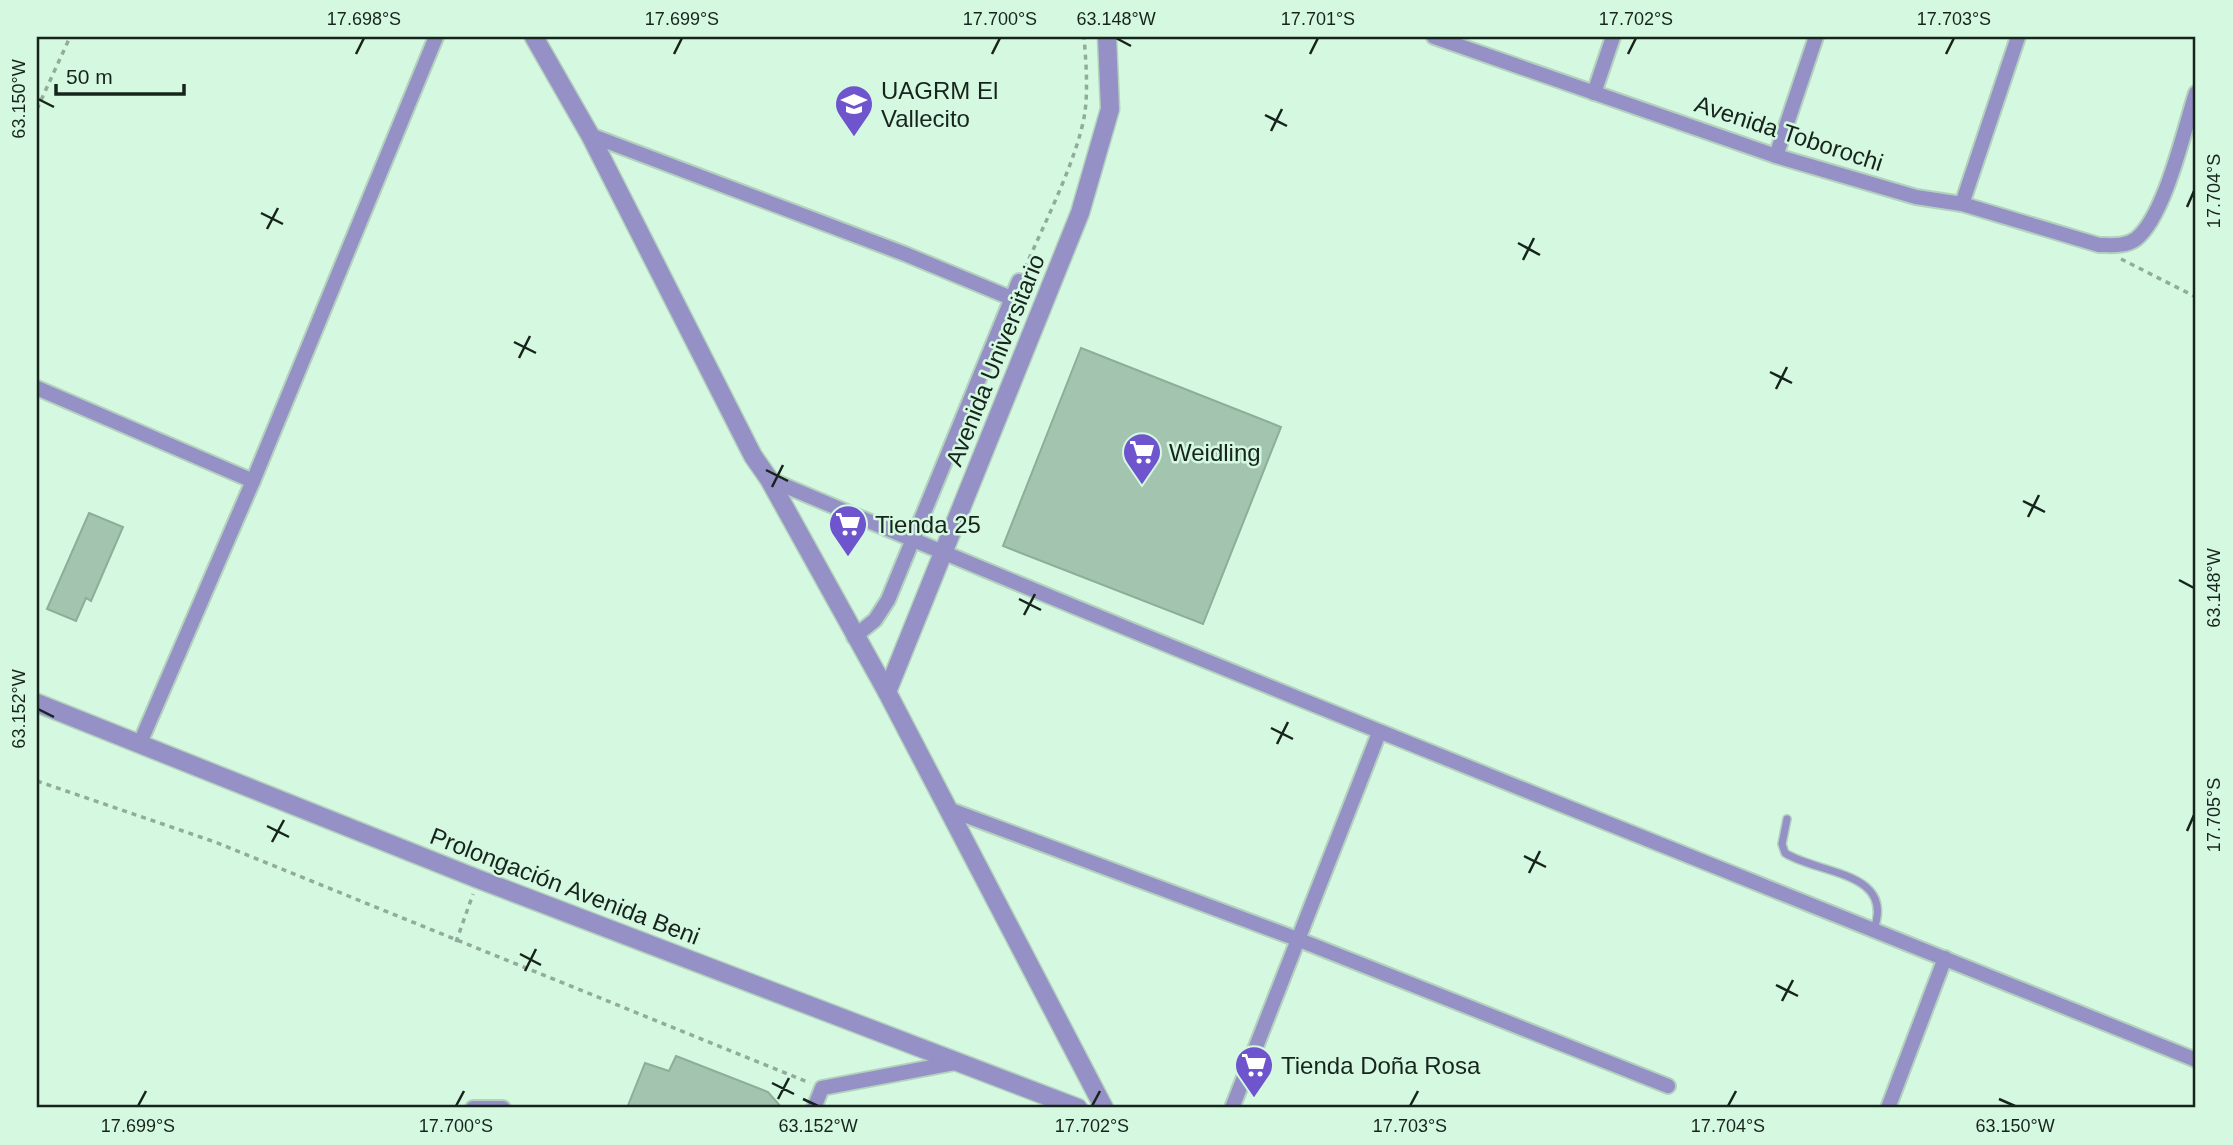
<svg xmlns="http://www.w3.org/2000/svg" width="2233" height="1145" font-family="Arial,sans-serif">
  <rect width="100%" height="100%" fill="#d5f8e1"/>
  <g fill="#a3c5af" stroke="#8dae99" stroke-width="2">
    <polygon points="1081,348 1281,427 1203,624 1003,546"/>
    <polygon points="89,513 123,527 91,601 86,598 76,621 47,609"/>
    <polygon points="676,1056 768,1092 782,1108 627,1108 645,1063 669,1071"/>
  </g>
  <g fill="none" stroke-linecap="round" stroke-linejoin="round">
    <defs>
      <path id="service" d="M 1787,819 L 1782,844 L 1785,853 C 1817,874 1895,871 1874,929"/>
      <g id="minor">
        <path d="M 1434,37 L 1776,156 L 1916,197 L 1962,204 L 2099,245 C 2111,245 2125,247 2136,239 C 2165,216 2184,130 2196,93"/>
        <polyline points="1594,93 1613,37"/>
        <polyline points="590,135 905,254 1011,298"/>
        <polyline points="1776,156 1816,37"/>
        <polyline points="1962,204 2018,37"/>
        <polyline points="37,388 253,481"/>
        <path d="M 769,479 C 1242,680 1720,867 2196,1060"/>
        <polyline points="854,637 875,620 888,600 1019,281"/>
        <polyline points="140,743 253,481 436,37"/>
        <polyline points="948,809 1297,939 1668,1086"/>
        <polyline points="473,1108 503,1108"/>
        <polyline points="814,1108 822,1088 959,1062"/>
        <polyline points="1232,1108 1379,733"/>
        <polyline points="1888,1108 1945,958"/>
      </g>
      <g id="tertiary">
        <polyline points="534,37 590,135 753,456 769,479 887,692 1104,1108"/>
        <polyline points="887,692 1080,213 1110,109 1107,37"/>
        <polyline points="37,703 478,879 1078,1108"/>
      </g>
    </defs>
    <use href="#service" stroke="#b3d2be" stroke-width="10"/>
    <use href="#minor" stroke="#b3d2be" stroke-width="18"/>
    <use href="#tertiary" stroke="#b3d2be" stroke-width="21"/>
    <g stroke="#91ac9a" stroke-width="3.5" stroke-dasharray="5 5" stroke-linecap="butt">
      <polyline points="37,109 70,37"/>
      <polyline points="2121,259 2196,297"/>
      <path d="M 1025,268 C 1044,224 1078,158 1085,112 C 1088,87 1086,62 1084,37"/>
      <polyline points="37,781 215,842 810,1083"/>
      <polyline points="456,942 473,894"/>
    </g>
    <use href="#service" stroke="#9590c6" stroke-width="7"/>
    <use href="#minor" stroke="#9590c6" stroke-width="14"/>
    <use href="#tertiary" stroke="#9590c6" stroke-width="18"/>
  </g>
  <path fill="none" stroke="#17241c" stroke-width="2.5" d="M 1116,38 L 1131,46M 356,54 L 364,38M 674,54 L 682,38M 992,54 L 1000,38M 1310,54 L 1318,38M 1628,54 L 1636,38M 1946,54 L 1954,38M 38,99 L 54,107M 1265,115 L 1287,126M 1271,131 L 1282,109M 2187,207 L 2194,191M 261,213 L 283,224M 267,229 L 278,208M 1518,243 L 1540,255M 1523,260 L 1534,238M 514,342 L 536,353M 519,358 L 530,336M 1770,372 L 1792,383M 1776,389 L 1787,367M 766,470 L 788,481M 772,487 L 783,465M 2023,501 L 2045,512M 2028,517 L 2039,495M 2179,580 L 2194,588M 1019,599 L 1041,610M 1024,615 L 1035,594M 38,709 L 54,717M 1271,728 L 1293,739M 1277,744 L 1288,722M 267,826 L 289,837M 2187,831 L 2194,815M 272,842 L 284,820M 1524,856 L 1546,867M 1529,873 L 1540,851M 520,954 L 541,965M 525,971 L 536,949M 1776,985 L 1798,996M 1782,1001 L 1793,980M 772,1083 L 794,1094M 778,1099 L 789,1078M 803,1099 L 818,1106M 1999,1099 L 2015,1106M 138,1106 L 146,1091M 456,1106 L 464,1091M 1092,1106 L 1100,1091M 1410,1106 L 1418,1091M 1728,1106 L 1736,1091"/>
  <defs>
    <symbol id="university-pin" viewBox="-11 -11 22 30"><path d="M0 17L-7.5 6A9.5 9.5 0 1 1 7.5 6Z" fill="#6e54cd" stroke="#d5f8e1"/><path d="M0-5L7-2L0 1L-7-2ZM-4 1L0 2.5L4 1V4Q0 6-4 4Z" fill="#fff"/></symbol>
    <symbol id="supermarket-pin" viewBox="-11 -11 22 30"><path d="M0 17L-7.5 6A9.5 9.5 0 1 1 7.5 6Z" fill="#6e54cd" stroke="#d5f8e1"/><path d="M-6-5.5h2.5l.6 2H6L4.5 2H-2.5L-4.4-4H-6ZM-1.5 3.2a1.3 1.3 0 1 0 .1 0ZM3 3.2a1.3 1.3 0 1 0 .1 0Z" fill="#fff"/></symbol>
  </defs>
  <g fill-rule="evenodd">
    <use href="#university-pin" x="832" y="82" width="44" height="60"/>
    <use href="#supermarket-pin" x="1120" y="430" width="44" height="60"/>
    <use href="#supermarket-pin" x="826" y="502" width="44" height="60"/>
    <use href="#supermarket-pin" x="1232" y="1043" width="44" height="60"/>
  </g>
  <g text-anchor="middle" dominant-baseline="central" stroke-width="5" stroke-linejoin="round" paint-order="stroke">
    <g font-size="24" fill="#17241c" stroke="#d5f8e1" text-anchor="start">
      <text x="881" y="90">UAGRM El<tspan x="881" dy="28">Vallecito</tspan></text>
      <text x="1169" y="452">Weidling</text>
      <text x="875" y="524">Tienda 25</text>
      <text x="1281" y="1065">Tienda Doña Rosa</text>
    </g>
    <g font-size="24" fill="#17241c" stroke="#d5f8e1">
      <text transform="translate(1789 133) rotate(18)">Avenida Toborochi</text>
      <text transform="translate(995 360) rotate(-68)">Avenida Universitario</text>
      <text transform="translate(565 886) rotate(21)">Prolongación Avenida Beni</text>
    </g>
  </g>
  <rect width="2233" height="1145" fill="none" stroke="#d5f8e1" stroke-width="77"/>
  <path d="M56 84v10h128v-10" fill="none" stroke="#17241c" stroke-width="3.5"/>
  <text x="66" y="84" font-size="21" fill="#17241c" stroke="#d5f8e1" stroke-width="5" paint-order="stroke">50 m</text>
  <rect x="38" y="38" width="2156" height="1068" fill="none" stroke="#17241c" stroke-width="2.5"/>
  <g font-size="18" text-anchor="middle" fill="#17241c">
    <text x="364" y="25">17.698°S</text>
    <text x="682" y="25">17.699°S</text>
    <text x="1000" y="25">17.700°S</text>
    <text x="1116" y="25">63.148°W</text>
    <text x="1318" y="25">17.701°S</text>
    <text x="1636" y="25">17.702°S</text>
    <text x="1954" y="25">17.703°S</text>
    <text transform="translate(19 99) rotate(-90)" y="6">63.150°W</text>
    <text transform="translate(2214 191) rotate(-90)" y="6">17.704°S</text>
    <text transform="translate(2214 588) rotate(-90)" y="6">63.148°W</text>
    <text transform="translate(19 709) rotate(-90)" y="6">63.152°W</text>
    <text transform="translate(2214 815) rotate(-90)" y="6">17.705°S</text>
    <text x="138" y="1132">17.699°S</text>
    <text x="456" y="1132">17.700°S</text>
    <text x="818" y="1132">63.152°W</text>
    <text x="1092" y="1132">17.702°S</text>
    <text x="1410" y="1132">17.703°S</text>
    <text x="1728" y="1132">17.704°S</text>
    <text x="2015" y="1132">63.150°W</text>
  </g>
</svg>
